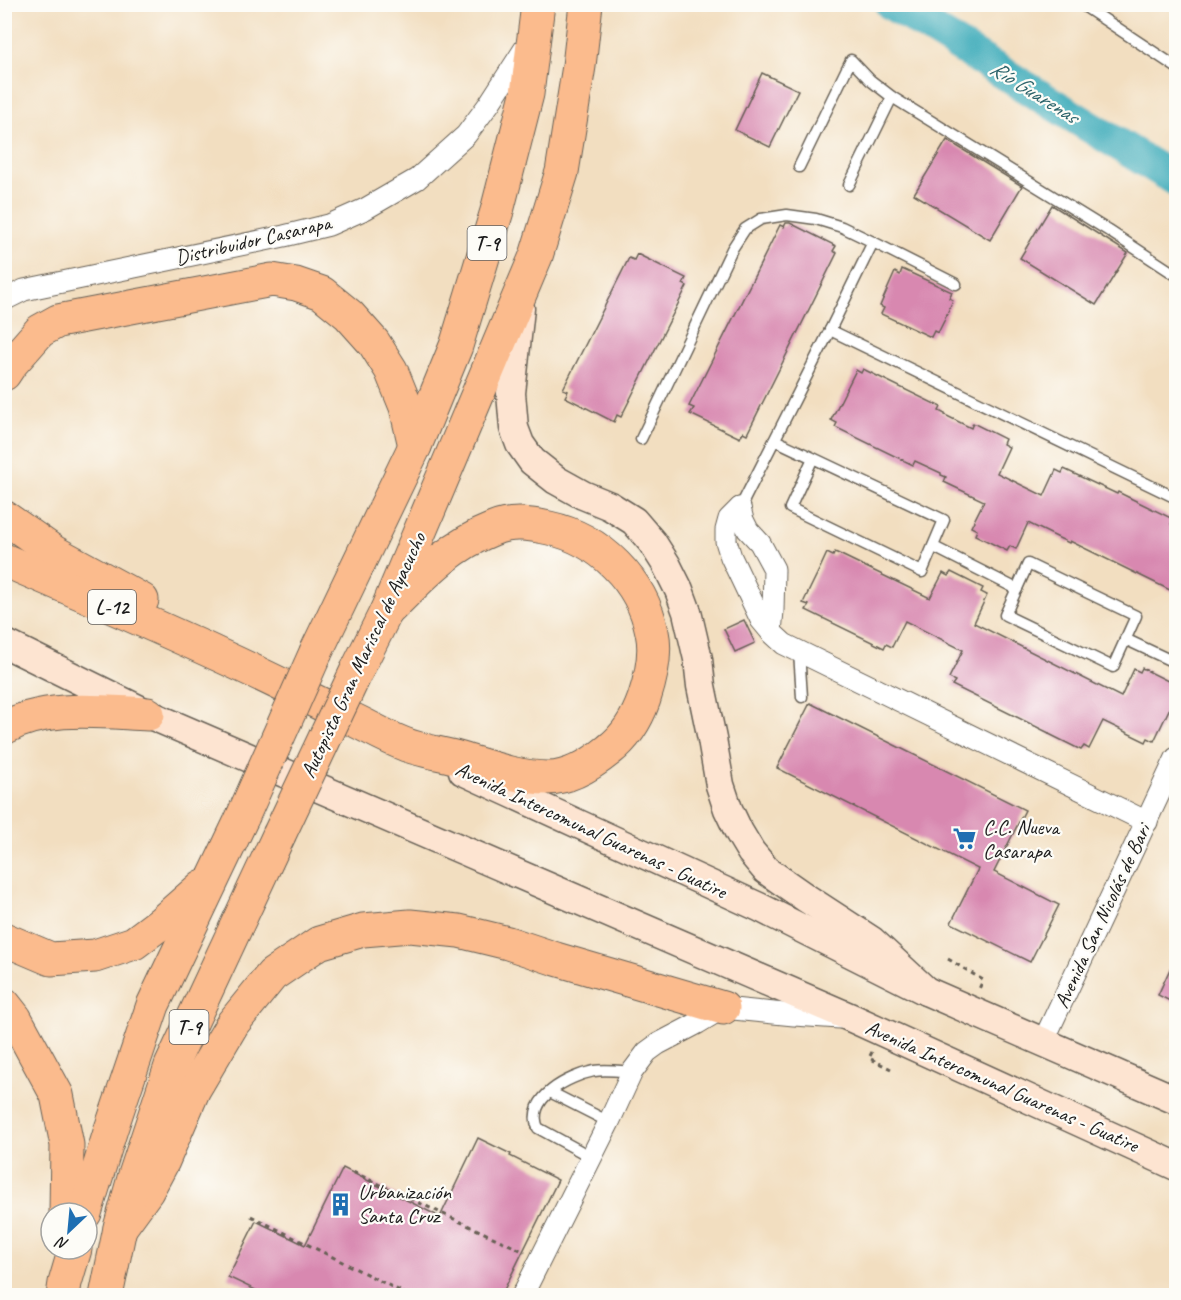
<svg xmlns="http://www.w3.org/2000/svg" width="1181" height="1300" font-family="Caveat,sans-serif">
  <rect width="100%" height="100%" fill="#fdfcf7"/>
  <filter id="ink" filterUnits="userSpaceOnUse"><feTurbulence type="fractalNoise" baseFrequency=".0167" numOctaves="2"/><feDisplacementMap in="SourceGraphic" scale="12" xChannelSelector="R" yChannelSelector="G"/><feConvolveMatrix kernelMatrix="1 2 1 2 8 2 1 2 1" color-interpolation-filters="sRGB"/></filter>
  <filter id="wash" filterUnits="userSpaceOnUse"><feTurbulence type="fractalNoise" baseFrequency=".008" numOctaves="4" result="noise"/><feDisplacementMap in="SourceGraphic" scale="24" xChannelSelector="R" yChannelSelector="G"/><feGaussianBlur stdDeviation="1.35" result="paint"/><feColorMatrix in="noise" values="0 0 0 0 0 0 0 0 0 0 0 0 0 0 0 0 0 1.4 0 .05"/><feComposite in="paint" operator="in"/></filter>
  <g filter="url(#wash)">
    <rect width="100%" height="100%" fill="#f2dec0"/>
    <g fill="none" stroke-linecap="round" stroke-linejoin="round">
      <polyline stroke="#3aaab9" stroke-width="33" points="891,4 1176,180"/>
    </g>
    <g id="blocks">
      <g fill="#d888b0">
        <polygon points="762,73 798,90 770,147 735,130"/>
        <polygon points="947,140 1022,186 990,240 914,194"/>
        <polygon points="1052,205 1128,253 1096,305 1020,258"/>
        <polygon points="786,223 790,223 836,246 833,251 837,253 747,434 743,432 740,438 690,414 694,408 689,406 780,225 784,227"/>
        <polygon points="637,254 686,278 683,284 687,286 621,417 617,415 614,422 565,397 568,391 563,389 629,258 634,260"/>
        <polygon points="902,269 952,292 949,298 953,300 944,321 938,333 934,331 931,337 881,314 884,308 880,306 895,272 900,275"/>
        <polygon points="863,369 941,407 939,411 945,414 945,415 971,428 973,423 1005,439 1003,444 1009,447 997,473 1044,496 1056,470 1062,473 1064,469 1117,494 1118,492 1128,497 1173,519 1171,524 1176,526 1176,593 1070,541 1069,543 1028,523 1016,549 1010,546 1007,551 975,535 977,530 971,527 984,501 944,482 946,477 941,475 941,473 915,461 913,465 835,427 837,423 831,420 856,370 861,373"/>
        <polygon points="835,552 930,598 943,573 948,576 951,572 983,588 981,592 987,595 974,623 1121,697 1134,669 1140,672 1142,668 1176,685 1176,695 1154,741 1148,738 1146,742 1103,721 1089,749 1084,746 1081,750 1049,734 1049,733 952,685 955,681 949,678 963,650 905,621 892,647 886,644 884,648 806,610 809,605 803,603 821,566 827,553 833,556"/>
        <polygon points="744,620 755,643 735,652 724,629"/>
        <polygon points="810,703 1025,810 994,872 1059,905 1030,962 951,923 978,869 777,768"/>
        <polygon points="1176,956 1176,1004 1158,995"/>
        <polygon points="478,1138 511,1154 510,1156 558,1180 501,1296 268,1296 228,1277 256,1221 305,1245 343,1168 440,1217"/>
      </g>
    </g>
  </g>
  <g filter="url(#ink)">
    <use href="#blocks" fill-opacity="0" stroke="#676055" stroke-width="1.5"/>
    <g fill="none" stroke-linecap="round" stroke-linejoin="round">
      <defs>
        <g id="lane">
          <polyline points="1081,4 1176,67"/>
          <polyline points="799,167 851,60 870,80 892,97 1109,231 1176,275"/>
          <polyline points="849,185 892,97"/>
          <polyline points="830,330 1176,498"/>
          <polyline points="641,439 732,249 745,229 761,219 787,215 816,219 842,227 873,242 956,284"/>
          <polyline points="775,440 944,520 922,572 790,508 813,458"/>
          <polyline points="740,508 830,330 873,242"/>
          <polyline points="934,547 1017,589"/>
          <polygon points="1028,564 1136,616 1113,667 1005,615"/>
          <polyline points="1125,639 1176,663"/>
          <polyline points="799,652 802,697"/>
          <polyline points="550,1092 609,1122"/>
          <path d="M 591,1157 L 538,1128 C 525,1098 569,1076 594,1071 C 606,1069 619,1071 632,1072"/>
        </g>
        <g id="street">
          <polyline points="4,300 24,290 284,236 329,225 365,209 417,179 466,135 489,104 529,42"/>
          <polyline points="740,508 729,519 726,530 726,541 731,557 761,620 771,632 784,644 1147,822"/>
          <polyline points="740,508 743,520 748,530 760,543 774,569 773,611 771,632"/>
          <polyline points="1043,1042 1176,758"/>
          <polyline points="522,1296 609,1122 632,1072 647,1052 658,1044 698,1023 723,1008 794,1015 840,1018"/>
        </g>
        <g id="secondary">
          <polyline points="520,308 511,393 514,428 520,444 532,461 556,480 583,495 610,506 634,521 652,542 666,564 679,590 687,612 698,659 701,686 712,739 720,785 728,809 739,832 751,852 766,870 806,898 872,941 926,991"/>
          <polyline points="4,643 148,714 854,1019 1176,1166"/>
          <polyline points="463,771 759,907 926,991 1176,1100"/>
        </g>
        <g id="highway">
          <polyline points="4,374 10,365 40,331 58,321 272,280 296,284 322,293 349,315 374,343 391,370 406,407 415,446"/>
          <polyline points="4,517 54,552 142,600"/>
          <path d="M 4,560 C 76,591 148,622 219,655 C 263,675 308,698 352,719 C 369,727 386,737 404,744 C 421,751 446,754 465,760 C 492,768 520,778 548,778 C 570,778 593,763 609,750 C 626,737 637,719 644,699 C 651,678 657,654 652,632 C 642,581 600,539 549,528 C 530,524 511,521 493,529 C 447,547 420,579 386,612"/>
          <polyline points="316,652 415,446 456,346 497,211 527,94 538,4"/>
          <polyline points="357,670 386,612 536,256 562,172 579,66 586,4"/>
          <path d="M 4,728 C 47,704 101,712 148,714"/>
          <polyline points="4,939 51,959 95,956 134,943 162,922 203,886"/>
          <polyline points="4,1004 15,1018 57,1095 67,1145 66,1213"/>
          <polyline points="85,1213 111,1129 153,1005 243,816"/>
          <polyline points="120,1228 147,1191 163,1161 194,1089 233,1023 272,975 319,943 363,930 410,926 459,931 508,943 556,959 723,1008"/>
          <polyline points="63,1296 65,1283 75,1249"/>
          <polyline points="106,1296 120,1228 134,1178 171,1066 279,835"/>
        </g>
      </defs>
      <use href="#lane" stroke="#676055" stroke-width="13"/>
      <use href="#street" stroke="#676055" stroke-width="23"/>
      <use href="#secondary" stroke="#676055" stroke-width="31"/>
      <use href="#highway" stroke="#676055" stroke-width="35"/>
      <g stroke="#676055" stroke-width="3" stroke-dasharray="4.5 4.5" stroke-linecap="butt">
        <polyline points="948,959 983,980 979,989"/>
        <polyline points="872,1052 869,1058 891,1069"/>
        <polyline points="353,1172 525,1252"/>
        <polyline points="251,1216 410,1296"/>
      </g>
      <use href="#lane" stroke="#fff" stroke-width="10"/>
      <use href="#street" stroke="#fff" stroke-width="21"/>
      <use href="#secondary" stroke="#fde4d1" stroke-width="28"/>
      <use href="#highway" stroke="#fbbb8d" stroke-width="33"/>
      <defs>
        <g id="highway-bridge">
          <polyline points="243,816 316,652"/>
          <polyline points="279,835 357,670"/>
        </g>
      </defs>
      <use href="#highway-bridge" stroke="#676055" stroke-width="35" stroke-linecap="butt"/>
      <use href="#highway-bridge" stroke="#fbbb8d" stroke-width="33"/>
    </g>
  </g>
  <defs>
    <symbol id="supermarket-bare" viewBox="-9 -9 18 18"><path d="M-6-5.5h2.5l.6 2H6L4.5 2H-2.5L-4.4-4H-6ZM-1.5 3.2a1.3 1.3 0 1 0 .1 0ZM3 3.2a1.3 1.3 0 1 0 .1 0Z" fill="#1f6fb2" stroke="#fdfcf7" stroke-width="2.5" paint-order="stroke"/></symbol>
    <symbol id="building-bare" viewBox="-9 -9 18 18"><path d="M-4-6H4V6H1V3H-1V6H-4ZM-2.5-4.3h1.7v1.8h-1.7ZM.8-4.3h1.7v1.8H.8ZM-2.5-1h1.7V.8h-1.7ZM.8-1h1.7V.8H.8Z" fill="#1f6fb2" stroke="#fdfcf7" stroke-width="2.5" paint-order="stroke"/></symbol>
  </defs>
  <g fill-rule="evenodd">
    <use href="#supermarket-bare" x="948" y="822" width="33" height="33"/>
    <use href="#building-bare" x="324" y="1188" width="33" height="33"/>
  </g>
  <g text-anchor="middle" dominant-baseline="central" stroke-width="4.5" stroke-linejoin="round" paint-order="stroke">
    <g fill="#fdfcf7" stroke="#605f5e" stroke-width="1.5">
      <rect x="467.5" y="226" width="39" height="34" rx="4.5"/>
      <rect x="88" y="590" width="48" height="34" rx="4.5"/>
      <rect x="169.5" y="1010" width="39" height="34" rx="4.5"/>
    </g>
    <g font-size="20" font-weight="bold" fill="#1c1c1c">
      <text x="487" y="243">T-9</text>
      <text x="112" y="607">L-12</text>
      <text x="189" y="1027">T-9</text>
    </g>
    <g font-size="21" fill="#1c1c1c" stroke="#fdfcf7">
      <text transform="translate(253 240) rotate(-13)">Distribuidor Casarapa</text>
      <text transform="translate(363 655) rotate(-65)">Autopista Gran Mariscal de Ayacucho</text>
      <text transform="translate(591 830) rotate(25)">Avenida Intercomunal Guarenas - Guatire</text>
      <text transform="translate(1102 916) rotate(-65)">Avenida San Nicolás de Bari</text>
      <text transform="translate(1002 1086) rotate(24)">Avenida Intercomunal Guarenas - Guatire</text>
    </g>
    <g font-size="21" fill="#1c1c1c" stroke="#fdfcf7" text-anchor="start">
      <text x="983" y="827">C.C. Nueva<tspan x="983" dy="24">Casarapa</tspan></text>
      <text x="358" y="1192">Urbanización<tspan x="358" dy="24">Santa Cruz</tspan></text>
    </g>
    <g font-size="22" font-style="italic" fill="#2b636a" stroke="#fdfcf7">
      <text transform="translate(1034 92) rotate(32)">Río Guarenas</text>
    </g>
  </g>
  <rect width="1181" height="1300" fill="none" stroke="#fdfcf7" stroke-width="24"/>
  <g transform="translate(69 1231) rotate(206)"><circle r="28" fill="#fdfcf7" stroke="#a3a29f" stroke-width="1.5"/>
  <path d="M0-4.5L10 22L0 15L-10 22Z" fill="#1f6fb2"/>
  <text y="-9" font-size="16" font-weight="bold" text-anchor="middle" fill="#1c1c1c">N</text>
  </g>
</svg>
